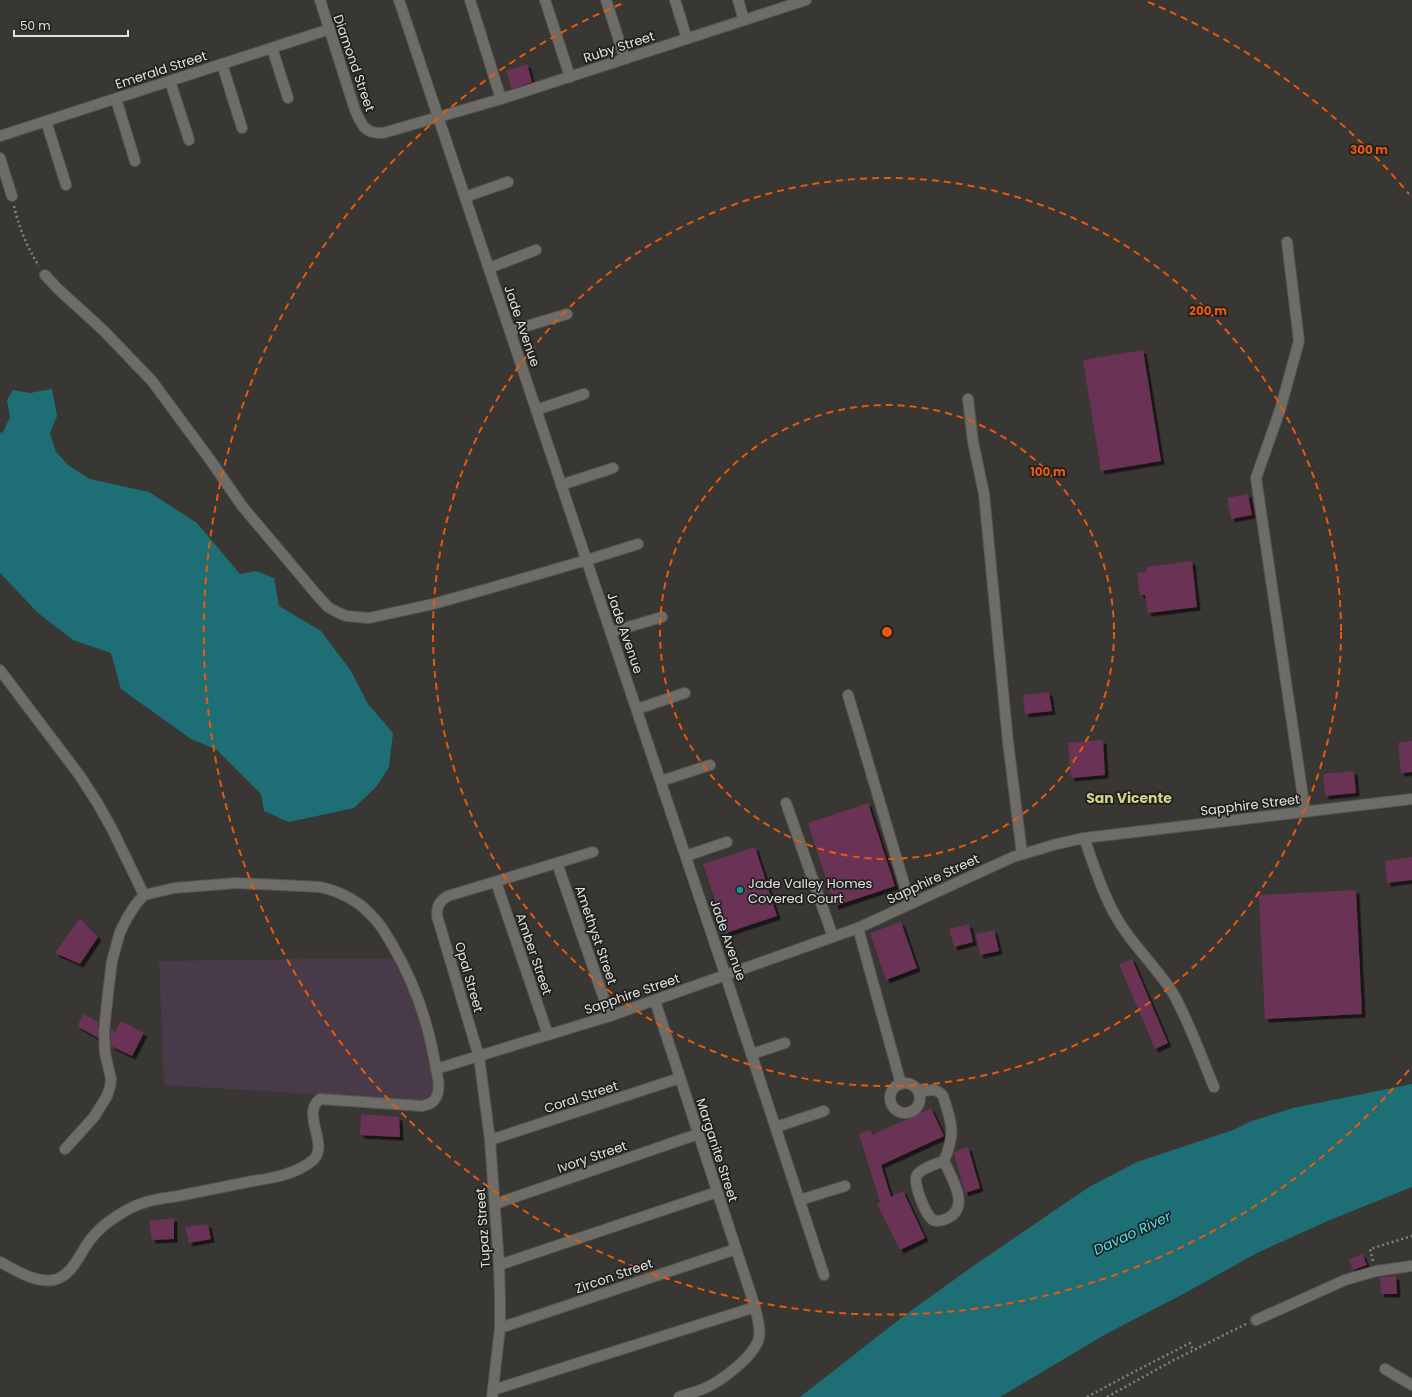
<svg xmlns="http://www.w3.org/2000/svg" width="1412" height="1397" font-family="Poppins,sans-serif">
  <defs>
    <filter id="shadow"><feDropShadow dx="3.5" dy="3.5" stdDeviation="0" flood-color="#0009"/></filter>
  </defs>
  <rect width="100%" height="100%" fill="#383733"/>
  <polygon fill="#483a48" points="395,958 414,1002 426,1040 433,1085 432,1093 428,1098 423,1101 164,1085 159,961"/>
  <g fill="#1e6f75">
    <polygon points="52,389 57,416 50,433 56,452 68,465 90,479 149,492 197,523 240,574 256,571 274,578 279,606 321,631 351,671 368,704 393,733 389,767 376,787 354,808 289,822 264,811 261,794 217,750 191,739 121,689 111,653 73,640 38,613 0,573 0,433 3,432 10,417 7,400 13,390 30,393"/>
    <polygon points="1412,1084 1412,1187 1330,1220 1257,1253 1185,1293 1106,1334 1000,1397 800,1397 905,1315 976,1264 1089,1187 1137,1162 1233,1130 1252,1121 1293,1108"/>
  </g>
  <g fill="#6b3255" filter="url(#shadow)">
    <polygon points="527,64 532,82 512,89 506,71"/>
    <polygon points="1143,350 1161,461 1101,471 1083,360"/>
    <polygon points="1248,494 1252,515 1231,519 1227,498"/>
    <polygon points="1192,561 1197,607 1148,613 1145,595 1140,595 1137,573 1147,572 1146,567"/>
    <polygon points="1049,692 1052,711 1025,714 1023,695"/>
    <polygon points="1103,740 1105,775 1071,778 1068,743"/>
    <polygon points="1412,741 1412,772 1401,773 1398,743"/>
    <polygon points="1354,771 1356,793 1325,796 1323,774"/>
    <polygon points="868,803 895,886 835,906 808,823"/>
    <polygon points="755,847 777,916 726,933 703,864"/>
    <polygon points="1412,857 1412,880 1387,883 1385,861"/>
    <polygon points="1356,890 1362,1014 1265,1019 1259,895"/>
    <polygon points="80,918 98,937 80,964 55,953"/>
    <polygon points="901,922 917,968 886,980 870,933"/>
    <polygon points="969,924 973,942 954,947 949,929"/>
    <polygon points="994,930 999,951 980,955 976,934"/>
    <polygon points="1132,959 1168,1043 1155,1049 1119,964"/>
    <polygon points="84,1014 98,1022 98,1038 77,1026"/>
    <polygon points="121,1021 144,1033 132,1056 111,1046 111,1029 115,1032"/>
    <polygon points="931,1108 944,1136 881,1165 891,1197 903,1191 925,1238 900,1250 877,1204 880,1202 859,1134 871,1130 872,1135"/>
    <polygon points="361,1114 399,1117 400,1137 360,1135"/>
    <polygon points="968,1147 980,1188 965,1193 954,1154 954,1152"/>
    <polygon points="174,1218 174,1239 152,1240 149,1221"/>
    <polygon points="208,1224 211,1239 189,1243 185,1227"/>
    <polygon points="1362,1254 1367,1265 1353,1270 1349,1260"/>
    <polygon points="1396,1276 1397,1294 1381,1294 1380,1277"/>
  </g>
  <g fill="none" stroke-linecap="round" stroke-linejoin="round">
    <defs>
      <g id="minor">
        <path d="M 320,0 L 355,110 C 362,125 364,134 383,133 L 501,99 L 806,0"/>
        <polyline points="399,0 725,974 824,1275"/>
        <polyline points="470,0 501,99"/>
        <polyline points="545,0 570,77"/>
        <polyline points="606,0 625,59"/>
        <polyline points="675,0 687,39"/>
        <polyline points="738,0 744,20"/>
        <polyline points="272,48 288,98"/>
        <polyline points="222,64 242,128"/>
        <polyline points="170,81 189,140"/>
        <polyline points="116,99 135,161"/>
        <polyline points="46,121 66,185"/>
        <polyline points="0,136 330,29"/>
        <polyline points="0,158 12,196"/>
        <polyline points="465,197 508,182"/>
        <polyline points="1287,242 1299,341 1280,410 1256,478 1305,811"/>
        <polyline points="489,268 536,250"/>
        <polyline points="45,275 57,288 103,330 152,381 211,461 242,506 317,595 328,607 337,612 346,616 369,618 433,604 487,589 587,560 638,544"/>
        <polyline points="510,331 567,314"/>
        <polyline points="968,399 973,442 984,494 1008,742 1022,854"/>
        <polyline points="536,410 584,394"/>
        <polyline points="561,485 613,468"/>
        <polyline points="611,632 662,617"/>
        <polyline points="0,670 80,776 98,804 112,829 144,895"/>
        <polyline points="848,695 910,904"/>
        <polyline points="637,709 685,693"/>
        <polyline points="661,781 710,765"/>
        <polyline points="786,803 833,937"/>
        <path d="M 1084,838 C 1095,868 1104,899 1121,925 C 1137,950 1159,970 1174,995 C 1190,1024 1201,1056 1214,1087"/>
        <polyline points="686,856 727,842"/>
        <polyline points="557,863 610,1016"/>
        <polyline points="496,882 548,1035"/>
        <polyline points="858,928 901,1084"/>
        <path d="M 655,1001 L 755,1307 C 757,1317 761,1328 759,1338 C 754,1357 720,1382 703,1389 C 695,1392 687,1394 679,1397"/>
        <polyline points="752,1054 785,1043"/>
        <polyline points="436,1069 610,1016 858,928 1013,857 1057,844 1084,838 1412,799"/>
        <circle cx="905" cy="1098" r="15"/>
        <path d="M 919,1093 C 928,1090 936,1087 943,1096 C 952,1124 956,1132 944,1161 C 936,1164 922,1168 917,1175 C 912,1182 926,1216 933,1220 C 938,1222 944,1220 948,1218 C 971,1206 951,1178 944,1161"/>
        <polyline points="776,1127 824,1111"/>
        <polyline points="490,1140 680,1078"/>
        <polyline points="800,1200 845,1186"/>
        <polyline points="495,1204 698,1134"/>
        <path d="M 0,1262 C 15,1270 35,1283 54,1280 C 75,1275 81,1248 95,1234 C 106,1222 127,1208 143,1203 C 154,1199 167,1198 178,1196 C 203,1191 228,1186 253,1181 C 273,1178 296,1174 312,1161 C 331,1146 300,1114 320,1099 L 422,1106 C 428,1104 432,1104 435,1099 C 442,1089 437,1074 435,1063 C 428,1022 414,982 393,946 C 387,936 381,924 372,916 C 359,901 339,891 320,887 L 237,883 L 174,888 L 144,895 L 136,904 L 127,918 L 120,932 L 112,961 L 108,993 L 104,1032 L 105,1053 L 111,1079 L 110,1087 L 107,1096 L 94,1117 L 65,1149"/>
        <polyline points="499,1265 717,1192"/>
        <polyline points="1256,1320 1345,1280 1376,1271 1412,1266"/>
        <polyline points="500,1328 736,1249"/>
        <polyline points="1385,1369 1412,1385"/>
        <polyline points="493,1390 755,1307"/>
        <path d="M 492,1397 L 500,1328 L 500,1297 L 499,1265 L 490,1140 L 479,1057 L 437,916 C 437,906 439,901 448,896 L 593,852"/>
      </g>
    </defs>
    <use href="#minor" stroke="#565552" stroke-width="12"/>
    <g stroke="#83827f" stroke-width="2.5" stroke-dasharray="2 3" stroke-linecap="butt">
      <path d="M 14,206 C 19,228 27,247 39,266"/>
      <polyline points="1373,1261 1370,1249 1412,1236"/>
      <polyline points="1087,1397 1126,1376 1190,1343 1193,1350"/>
      <polyline points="1107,1397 1172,1361 1246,1324"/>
    </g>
    <use href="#minor" stroke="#6e6c67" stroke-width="10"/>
  </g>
  <g fill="none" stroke="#e8590c" stroke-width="2" stroke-dasharray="7 5">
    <circle cx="887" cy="632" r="227"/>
    <circle cx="887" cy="632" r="454"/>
    <path d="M1409 1070A682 682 0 1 1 626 2M1148 2A682 682 0 0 1 1409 194"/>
  </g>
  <circle fill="#0f9aa8" stroke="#1f1f1d" stroke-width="1.5" cx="740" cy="890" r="4"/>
  <g text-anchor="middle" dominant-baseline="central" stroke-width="3.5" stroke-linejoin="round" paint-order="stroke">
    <g font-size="13" fill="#e2e1de" stroke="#1f1f1d">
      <text transform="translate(619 47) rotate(-18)">Ruby Street</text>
      <text transform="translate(354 63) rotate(71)">Diamond Street</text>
      <text transform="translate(161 70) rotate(-18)">Emerald Street</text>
      <text transform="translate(522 326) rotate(71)">Jade Avenue</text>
      <text transform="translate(625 633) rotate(71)">Jade Avenue</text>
      <text transform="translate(1250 805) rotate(-7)">Sapphire Street</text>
      <text transform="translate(933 879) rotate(-25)">Sapphire Street</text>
      <text transform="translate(596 935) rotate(71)">Amethyst Street</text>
      <text transform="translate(728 940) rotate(71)">Jade Avenue</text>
      <text transform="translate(534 954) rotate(71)">Amber Street</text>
      <text transform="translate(469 977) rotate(74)">Opal Street</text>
      <text transform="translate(632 994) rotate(-19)">Sapphire Street</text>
      <text transform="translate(581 1097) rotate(-18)">Coral Street</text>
      <text transform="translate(717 1150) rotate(72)">Marganite Street</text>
      <text transform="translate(592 1157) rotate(-19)">Ivory Street</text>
      <text transform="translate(483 1228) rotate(-94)">Tupaz Street</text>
      <text transform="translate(614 1276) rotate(-19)">Zircon Street</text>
    </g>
    <g font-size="13" fill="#e2e1de" stroke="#1f1f1d" text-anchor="start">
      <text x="748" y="883">Jade Valley Homes<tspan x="748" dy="15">Covered Court</tspan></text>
    </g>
    <g font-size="14" font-weight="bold" fill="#d1d284" stroke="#1f1f1d">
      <text x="1129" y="798">San Vicente</text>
    </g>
    <g font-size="14" font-style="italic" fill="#4de2ee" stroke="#1f1f1d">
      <text transform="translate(1132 1233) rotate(-25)">Davao River</text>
    </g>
  </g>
  <circle cx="887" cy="632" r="6" fill="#e8590c" stroke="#1f1f1d" stroke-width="2"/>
  <g font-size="12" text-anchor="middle" font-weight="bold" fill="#e8590c" stroke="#1f1f1d" stroke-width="3.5" stroke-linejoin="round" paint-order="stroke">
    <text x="1369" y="154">300 m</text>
    <text x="1208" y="315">200 m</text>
    <text x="1048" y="476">100 m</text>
  </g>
  <path d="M14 30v6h114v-6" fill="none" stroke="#e2e1de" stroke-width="2"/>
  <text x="20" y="30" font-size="12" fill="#e2e1de" stroke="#1f1f1d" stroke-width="3" paint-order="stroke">50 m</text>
</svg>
